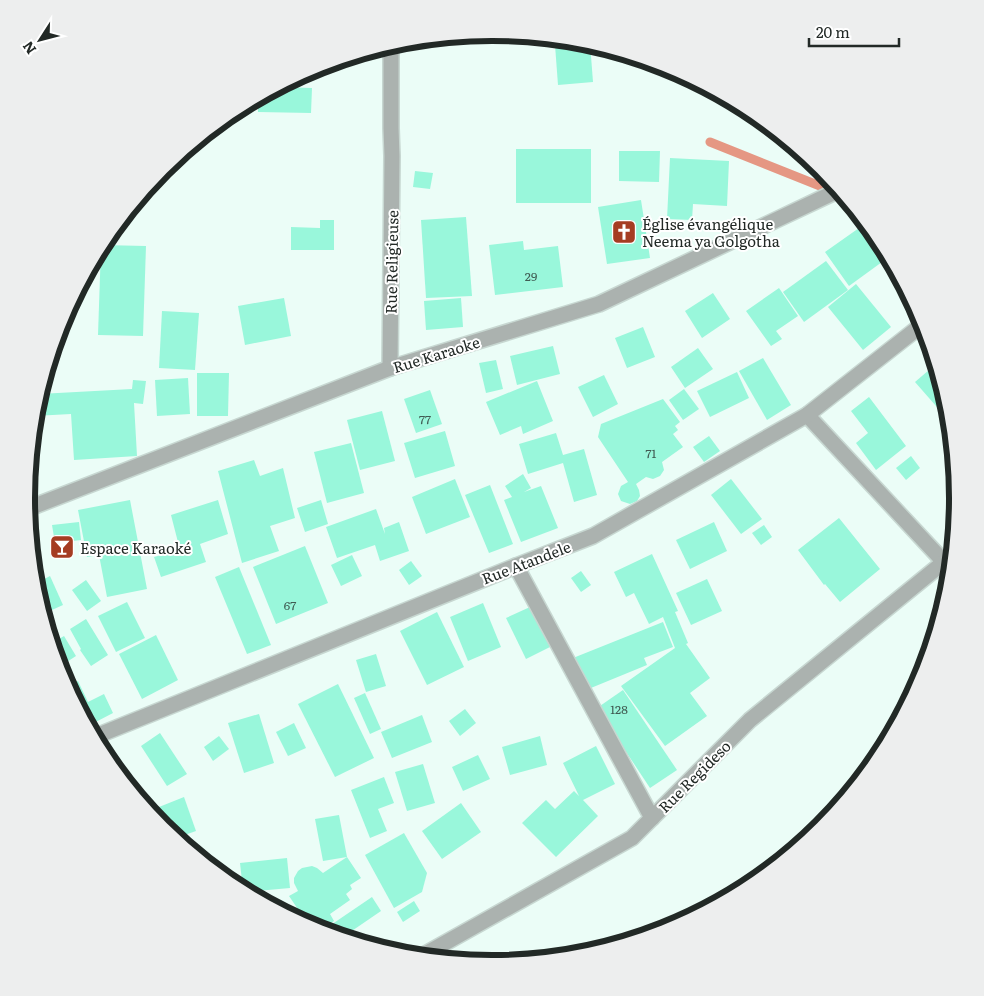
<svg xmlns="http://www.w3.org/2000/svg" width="984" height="996" font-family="Literata,serif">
  <rect width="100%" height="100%" fill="#ebfdf7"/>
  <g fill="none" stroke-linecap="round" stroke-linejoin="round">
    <polyline stroke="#e59783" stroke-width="9" points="710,142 835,192 852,206"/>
  </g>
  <g fill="#99f7db">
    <polygon points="586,42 590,43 593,82 558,85 555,45"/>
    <polygon points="278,87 312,88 311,113 258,112 258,97"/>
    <polygon points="244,105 243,113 232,111 233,111"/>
    <rect x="516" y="149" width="75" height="54"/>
    <polygon points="619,151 660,151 659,182 619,181"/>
    <polygon points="670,158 729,161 727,206 693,204 692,220 667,219"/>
    <polygon points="415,171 433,173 430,189 413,187"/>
    <polygon points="641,200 650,258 607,264 598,207"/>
    <polygon points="466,217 472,296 426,298 421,220"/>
    <polygon points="320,220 334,220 334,250 291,250 291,227 320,228"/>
    <polygon points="859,228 867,240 873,235 882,248 875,253 882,262 849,286 825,252"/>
    <polygon points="523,241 524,250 558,246 563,287 495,295 489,245"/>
    <polygon points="102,245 146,246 143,336 98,335 101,247"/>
    <polygon points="826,261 848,290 804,322 783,292"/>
    <polygon points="856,284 891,327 863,350 828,307"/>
    <polygon points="779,288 798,316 776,331 782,339 771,346 746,311"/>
    <polygon points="713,293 730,319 702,338 685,311"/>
    <polygon points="284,298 291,336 245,345 238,306"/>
    <polygon points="461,298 463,327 426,330 424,301"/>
    <polygon points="162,311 199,313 195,370 159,368"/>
    <polygon points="643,327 655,357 627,368 615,338"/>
    <polygon points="553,346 560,374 517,385 510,356"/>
    <polygon points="698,348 713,369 685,388 671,367"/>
    <polygon points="763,358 791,405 767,420 739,371"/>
    <polygon points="496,360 503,389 486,393 479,363"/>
    <polygon points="936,364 949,407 950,422 915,382"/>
    <polygon points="737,372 749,398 710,417 697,391"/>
    <polygon points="197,373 229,373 228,416 197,416"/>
    <polygon points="604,375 618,404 593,417 578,387"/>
    <polygon points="188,378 190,414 157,416 155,380"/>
    <polygon points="133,380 146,381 143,404 134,403 137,456 74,460 71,414 34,416 35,407 39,394 132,389"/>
    <polygon points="537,381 553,421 523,434 521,426 500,435 486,402"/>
    <polygon points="684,389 699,409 683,420 669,400"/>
    <polygon points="430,390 442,424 416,433 404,399"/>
    <polygon points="869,397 906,446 876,470 856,443 868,433 851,411"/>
    <polygon points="663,399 680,422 675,426 678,430 673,434 683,447 662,462 664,470 660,476 653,479 646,477 636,484 639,490 640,496 637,501 630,504 621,501 618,494 621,486 628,482 598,437 601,424"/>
    <polygon points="382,411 395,461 360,470 347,420"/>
    <polygon points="445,431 455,466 415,478 404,443"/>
    <polygon points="556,433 563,455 584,449 597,495 574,502 563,463 528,474 519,444"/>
    <polygon points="709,436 720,451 704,462 693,447"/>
    <polygon points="351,443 364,493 327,503 314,452"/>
    <polygon points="911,456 920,468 906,480 896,468"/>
    <polygon points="254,460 260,476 283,468 295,518 270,526 279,551 242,563 218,471"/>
    <polygon points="523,474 531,488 524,492 541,486 558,528 521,542 504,500 512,497 505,486"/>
    <polygon points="455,479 470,517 426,534 412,497"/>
    <polygon points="731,479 762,519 741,534 711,495"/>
    <polygon points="490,485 513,544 489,553 465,495"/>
    <polygon points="130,500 147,589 107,597 99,555 87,557 78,510"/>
    <polygon points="218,500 228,534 200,544 206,562 161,577 154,557 180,550 171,515"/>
    <polygon points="321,500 328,524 305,532 297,508"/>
    <polygon points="376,509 385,534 384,528 399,522 409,551 380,561 375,545 337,558 326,527"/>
    <polygon points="839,518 880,569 840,602 825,584 824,585 798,550"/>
    <polygon points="955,521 954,536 947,528"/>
    <polygon points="79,522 81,540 55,543 52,525"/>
    <polygon points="714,522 727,551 690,569 676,540"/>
    <polygon points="764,525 772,537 761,545 752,533"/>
    <polygon points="305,546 328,603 276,624 253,567"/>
    <polygon points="652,554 678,611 675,612 688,643 686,644 710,678 690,693 707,716 665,746 621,686 675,648 663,617 649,624 634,593 626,597 614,572"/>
    <polygon points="352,555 362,576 341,586 331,565"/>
    <polygon points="38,559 42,578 34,580 32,561"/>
    <polygon points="411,561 422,576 409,585 399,570"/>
    <polygon points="239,567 271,645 247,654 215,577"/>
    <polygon points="581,571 591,585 581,592 571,578"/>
    <polygon points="50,576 63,605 43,614 35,584"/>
    <polygon points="707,579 722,611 691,625 676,593"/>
    <polygon points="86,580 101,601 87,611 72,590"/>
    <polygon points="127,602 145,638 116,652 98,616"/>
    <polygon points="483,603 501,647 468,661 450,617"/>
    <polygon points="530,607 550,647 526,659 506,618"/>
    <polygon points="437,612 464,667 427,685 400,631"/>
    <polygon points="86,619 108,655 91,666 80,650 81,649 70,629"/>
    <polygon points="663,622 673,647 644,658 647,665 586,690 573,658"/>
    <polygon points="156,635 178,680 142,699 119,654"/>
    <polygon points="64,636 76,656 59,667 52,643"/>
    <polygon points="376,654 386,686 366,692 356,660"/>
    <polygon points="78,681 88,702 104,694 113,713 88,726 67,686"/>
    <polygon points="338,684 374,758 335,777 298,704"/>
    <polygon points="623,690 677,770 650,788 597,708"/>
    <polygon points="365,693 381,729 370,734 354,698"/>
    <polygon points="465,709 476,723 460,736 449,721"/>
    <polygon points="259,714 274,763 244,773 228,723"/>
    <polygon points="422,715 432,742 392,758 381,732"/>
    <polygon points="294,723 306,748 288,756 276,732"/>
    <polygon points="160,733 187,774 167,786 141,746"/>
    <polygon points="219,736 229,749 213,761 204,747"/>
    <polygon points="540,736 547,765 510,775 502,747"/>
    <polygon points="596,746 615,784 583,800 598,816 556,857 522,823 546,800 555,809 574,791 579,796 563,763"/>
    <polygon points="478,755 490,779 463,791 452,767"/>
    <polygon points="423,764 435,803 407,811 395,772"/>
    <polygon points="384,777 394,803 378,809 387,831 370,838 351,790"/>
    <polygon points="184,797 196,831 176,838 162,827 149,811"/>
    <polygon points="461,803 481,832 442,859 422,831"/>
    <polygon points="339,815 347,857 361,878 350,885 352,889 346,894 350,900 330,914 334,921 320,930 310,927 289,896 298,891 294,883 294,878 298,871 302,868 312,866 317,868 323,873 347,857 323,861 315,819"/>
    <polygon points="404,833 427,873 422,892 394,908 365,855"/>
    <polygon points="287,858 290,888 245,892 243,890 240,863"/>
    <polygon points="372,897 381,911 343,937 322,931"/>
    <polygon points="414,901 420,911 403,922 397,912"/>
  </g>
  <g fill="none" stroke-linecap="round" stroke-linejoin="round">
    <defs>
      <g id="street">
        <polyline points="390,368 392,156 391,128 391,44"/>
        <polyline points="807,415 944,562 951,566"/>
        <polyline points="27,509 390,368 599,304 835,192 841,193"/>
        <polyline points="516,566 652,818"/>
        <polyline points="94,737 516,566 593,536 807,415 923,324"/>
        <polyline points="420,957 632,838 750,720 944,562"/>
      </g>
    </defs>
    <use href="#street" stroke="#c7d7d1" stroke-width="18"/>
    <use href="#street" stroke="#abb2af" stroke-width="15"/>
  </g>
  <defs>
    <symbol id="church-square" viewBox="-11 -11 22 22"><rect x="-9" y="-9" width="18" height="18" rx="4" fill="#a53c22" stroke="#fff"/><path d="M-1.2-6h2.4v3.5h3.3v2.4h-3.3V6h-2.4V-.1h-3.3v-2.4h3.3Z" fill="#fff"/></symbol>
    <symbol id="bar-square" viewBox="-11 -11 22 22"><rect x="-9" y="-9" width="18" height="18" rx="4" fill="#a53c22" stroke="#fff"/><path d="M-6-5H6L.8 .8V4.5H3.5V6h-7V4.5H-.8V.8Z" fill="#fff"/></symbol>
  </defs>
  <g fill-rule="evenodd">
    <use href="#church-square" x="610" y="218" width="28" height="28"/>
    <use href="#bar-square" x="48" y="533" width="28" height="28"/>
  </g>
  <g text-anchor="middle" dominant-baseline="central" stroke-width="4" stroke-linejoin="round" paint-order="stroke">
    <g font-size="12" fill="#405c53">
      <text x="531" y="276">29</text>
      <text x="425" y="419">77</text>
      <text x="651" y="453">71</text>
      <text x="290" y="605">67</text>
      <text x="619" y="709">128</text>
    </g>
    <g font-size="15" fill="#222926" stroke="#fff" text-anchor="start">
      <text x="642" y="223">Église évangélique<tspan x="642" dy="17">Neema ya Golgotha</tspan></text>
      <text x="80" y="547">Espace Karaoké</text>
    </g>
    <g font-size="15" fill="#222926" stroke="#fff">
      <text transform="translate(391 262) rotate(-89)">Rue Religieuse</text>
      <text transform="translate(436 354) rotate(-17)">Rue Karaoke</text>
      <text transform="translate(526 562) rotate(-21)">Rue Atandele</text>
      <text transform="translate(694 776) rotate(-45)">Rue Regideso</text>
    </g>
  </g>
  <path d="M0 0H984V996H0ZM35 498a457 457 0 1 1 914 0a457 457 0 1 1-914 0Z" fill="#edeeee" fill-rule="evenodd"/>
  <path fill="none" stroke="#222926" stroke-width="6" d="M35 498a457 457 0 1 1 914 0a457 457 0 1 1-914 0Z"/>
  <g transform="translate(40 40) rotate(234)" stroke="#ffffff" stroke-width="4" paint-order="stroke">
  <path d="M0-4L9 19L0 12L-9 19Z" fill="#222926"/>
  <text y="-8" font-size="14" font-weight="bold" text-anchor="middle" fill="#222926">N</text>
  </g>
  <path d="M809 38v8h90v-8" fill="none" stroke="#222926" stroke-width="2.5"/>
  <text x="816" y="38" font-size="15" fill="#222926" stroke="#ffffff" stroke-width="4" paint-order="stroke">20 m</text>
</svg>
